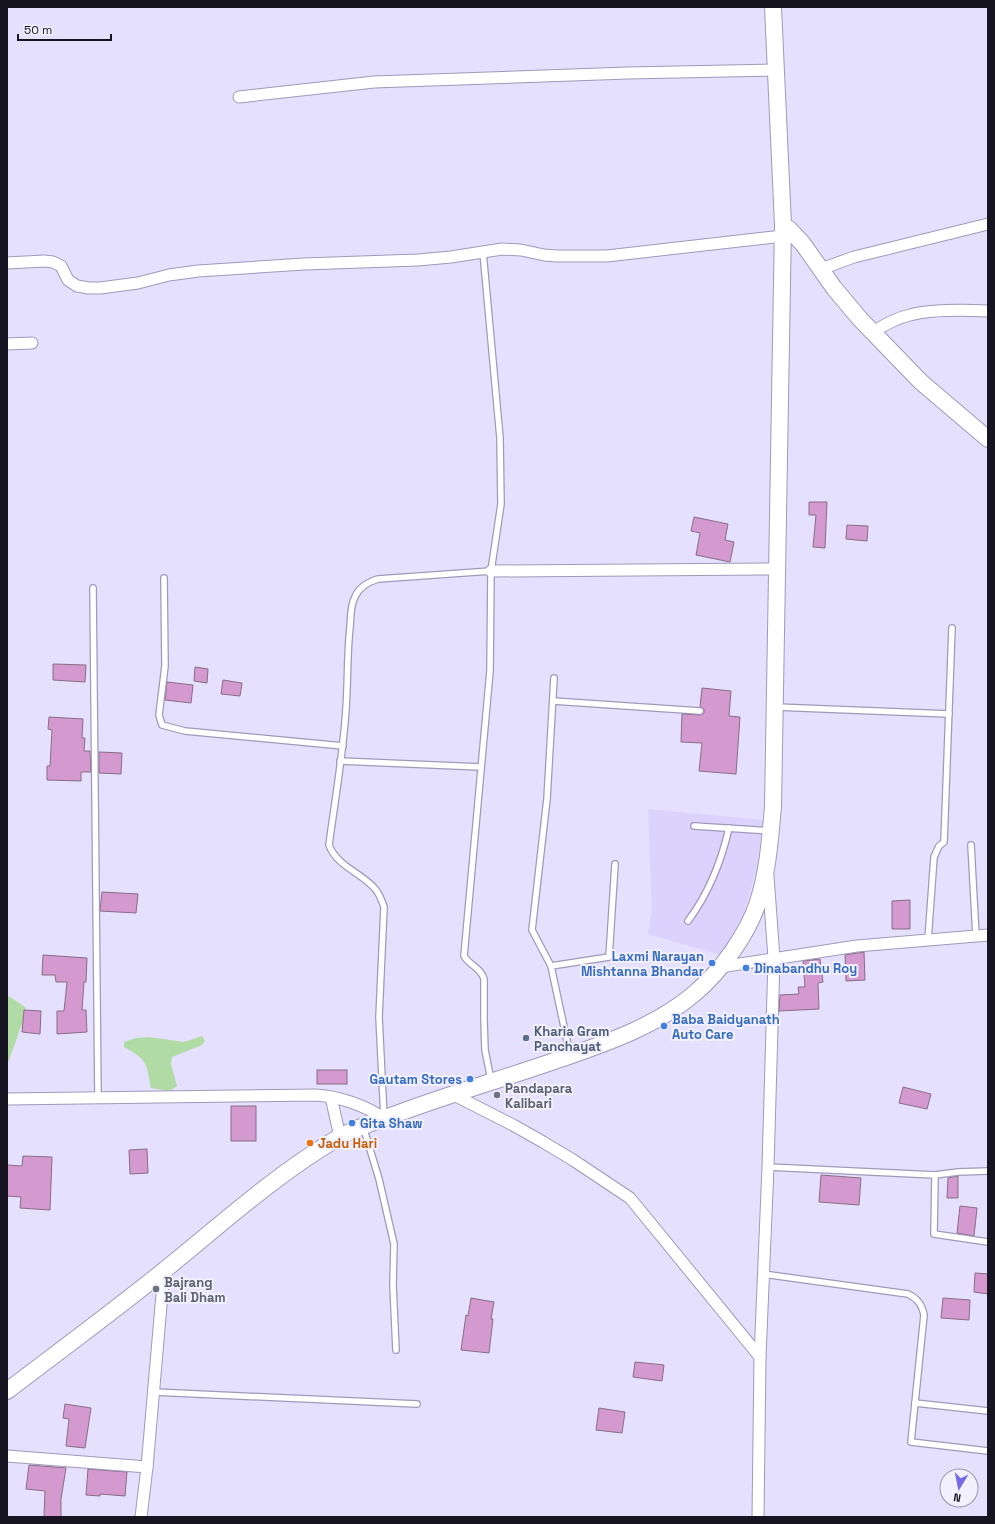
<svg xmlns="http://www.w3.org/2000/svg" width="995" height="1524" font-family="'Space Grotesk',sans-serif">
  <rect width="100%" height="100%" fill="#e5e0fd"/>
  <polygon fill="#dbd3fd" points="648,809 763,820 757,867 743,918 740,927 721,955 648,934 652,909"/>
  <g fill="#b1dba4">
    <polygon points="7,995 25,1007 26,1012 7,1066"/>
    <path d="M 202,1036 L 205,1041 L 202,1045 L 172,1057 L 171,1064 L 177,1086 L 170,1091 L 151,1088 C 146,1063 148,1060 124,1047 L 124,1042 L 136,1038 L 149,1037 L 184,1042 Z"/>
  </g>
  <g fill="#d49ad0" stroke="#876d85">
    <polygon points="809,502 827,502 825,548 813,547 816,515 809,515"/>
    <polygon points="694,517 728,524 725,540 734,542 730,562 696,555 700,533 691,531"/>
    <polygon points="847,525 868,526 867,541 846,539"/>
    <polygon points="53,664 86,665 85,682 53,680"/>
    <polygon points="195,667 208,669 207,683 194,681"/>
    <polygon points="223,680 242,683 240,696 221,694"/>
    <polygon points="167,682 193,685 191,703 165,700"/>
    <polygon points="702,688 731,691 729,716 740,717 736,774 699,771 702,743 681,742 682,714 700,715 704,713 704,709 700,707"/>
    <polygon points="49,717 83,719 82,738 85,738 84,751 90,751 91,772 81,772 81,781 47,780 47,766 50,766 52,730 48,729"/>
    <polygon points="99,752 122,753 121,774 99,773"/>
    <polygon points="102,892 138,894 136,913 100,911"/>
    <polygon points="910,900 910,929 892,929 892,901"/>
    <polygon points="864,952 865,980 846,981 845,955"/>
    <polygon points="43,955 87,958 86,982 84,982 82,1010 86,1010 87,1032 57,1034 57,1011 64,1011 67,982 56,982 55,975 42,975"/>
    <polygon points="820,959 823,982 818,983 819,1009 779,1011 780,995 799,994 798,987 805,987 803,961"/>
    <polygon points="24,1010 41,1011 40,1034 22,1032"/>
    <rect x="317" y="1070" width="30" height="14"/>
    <polygon points="903,1087 931,1094 927,1109 899,1103"/>
    <rect x="231" y="1106" width="25" height="35"/>
    <polygon points="147,1149 148,1173 130,1174 129,1150"/>
    <polygon points="23,1156 52,1157 50,1210 20,1208 21,1197 7,1196 7,1165 22,1166"/>
    <polygon points="821,1175 861,1178 859,1205 819,1202"/>
    <polygon points="958,1176 958,1198 947,1198 948,1178"/>
    <polygon points="960,1206 977,1208 974,1236 957,1233"/>
    <polygon points="975,1273 988,1274 988,1294 974,1292"/>
    <polygon points="471,1298 494,1302 491,1319 493,1319 489,1353 461,1350 466,1315 468,1316"/>
    <polygon points="943,1298 970,1300 969,1320 941,1318"/>
    <polygon points="635,1362 664,1365 662,1381 633,1377"/>
    <polygon points="65,1404 91,1408 85,1448 66,1446 69,1419 63,1418"/>
    <polygon points="599,1408 625,1412 622,1433 596,1430"/>
    <polygon points="29,1465 66,1468 61,1499 61,1517 44,1517 45,1491 26,1489"/>
    <polygon points="88,1469 127,1472 125,1496 100,1494 100,1496 86,1495"/>
  </g>
  <g fill="none" stroke-linecap="round" stroke-linejoin="round">
    <defs>
      <g id="lane">
        <path d="M 483,252 L 500,438 L 501,504 L 491,571 L 490,671 L 464,956 C 470,966 481,968 484,979 L 484,1020 L 485,1050 L 491,1080"/>
        <polyline points="164,578 165,666 159,715 162,725 185,731 343,746"/>
        <polyline points="93,588 98,1097"/>
        <polyline points="554,678 547,799 532,930 551,966 570,1055"/>
        <polyline points="553,701 700,711"/>
        <polyline points="776,707 949,714"/>
        <polyline points="340,761 481,767"/>
        <polyline points="694,826 770,831"/>
        <polyline points="971,845 976,936"/>
        <path d="M 688,921 C 709,893 721,863 729,828"/>
        <polyline points="928,940 934,857 939,846 944,842 952,628"/>
        <polyline points="551,966 609,957 615,864"/>
        <path d="M 384,1118 L 379,1017 L 384,907 C 382,901 380,895 376,890 C 363,873 337,867 329,845 C 335,800 343,755 346,709 C 348,681 347,654 350,627 C 351,617 350,606 355,597 C 359,587 368,582 378,579 L 491,571"/>
        <polyline points="363,1126 379,1179 394,1244 393,1285 396,1350"/>
        <polyline points="768,1167 935,1175 958,1172 988,1171"/>
        <polyline points="935,1175 934,1234 988,1242"/>
        <path d="M 763,1274 L 908,1294 C 918,1299 922,1305 924,1315 L 911,1442 L 988,1451"/>
        <polyline points="154,1392 417,1404"/>
        <polyline points="915,1403 988,1411"/>
      </g>
      <g id="street">
        <polyline points="239,97 374,82 628,73 776,70"/>
        <polyline points="7,263 44,261 53,262 61,266 68,280 77,286 89,288 100,288 138,283 169,275 198,271 304,264 418,260 451,257 502,249 521,250 544,255 557,256 607,256 783,236"/>
        <polyline points="821,269 854,257 988,224"/>
        <path d="M 873,332 C 884,325 896,318 910,315 C 932,309 965,310 988,311"/>
        <polyline points="7,344 32,343"/>
        <polyline points="491,571 777,569"/>
        <polyline points="720,967 857,946 988,935"/>
        <polyline points="452,1094 513,1125 543,1142 573,1160 630,1198 760,1357"/>
        <polyline points="331,1097 340,1137"/>
        <path d="M 7,1099 L 316,1095 C 341,1097 362,1104 384,1118"/>
        <polyline points="7,1456 147,1467"/>
        <polyline points="141,1517 147,1467 164,1271"/>
        <polyline points="758,1517 760,1357 768,1167 774,958 768,876"/>
      </g>
      <g id="secondary">
        <polyline points="783,225 789,229 803,244 834,288 860,319 921,382 988,439"/>
        <path d="M 7,1391 C 62,1349 118,1308 172,1264 C 226,1220 278,1173 338,1138 C 357,1127 379,1120 399,1113 C 453,1093 509,1077 563,1058 C 609,1042 658,1025 695,993 C 721,971 748,934 758,902 C 768,871 770,839 773,807 L 783,225 L 773,7"/>
      </g>
    </defs>
    <use href="#lane" stroke="#a099ba" stroke-width="8"/>
    <use href="#street" stroke="#a099ba" stroke-width="13"/>
    <use href="#secondary" stroke="#a099ba" stroke-width="18"/>
    <use href="#lane" stroke="#fff" stroke-width="5.5"/>
    <use href="#street" stroke="#fff" stroke-width="11"/>
    <use href="#secondary" stroke="#fff" stroke-width="16"/>
  </g>
  <g fill="#3f7fe0" stroke="#f2effe" stroke-width="1.5">
    <circle cx="712" cy="963" r="4"/>
    <circle cx="746" cy="968" r="4"/>
    <circle cx="664" cy="1026" r="4"/>
    <circle cx="470" cy="1079" r="4"/>
    <circle cx="352" cy="1123" r="4"/>
  </g>
  <circle fill="#5c6f8a" stroke="#f2effe" stroke-width="1.5" cx="526" cy="1038" r="4"/>
  <g fill="#6b7280" stroke="#f2effe" stroke-width="1.5">
    <circle cx="497" cy="1095" r="4"/>
    <circle cx="156" cy="1289" r="4"/>
  </g>
  <circle fill="#e8710a" stroke="#f2effe" stroke-width="1.5" cx="310" cy="1143" r="4"/>
  <g text-anchor="middle" dominant-baseline="central" stroke-width="4" stroke-linejoin="round" paint-order="stroke">
    <g font-size="13" font-weight="bold" fill="#366cbe" stroke="#f2effe" text-anchor="start">
      <text x="704" y="956" text-anchor="end">Laxmi Narayan<tspan x="704" dy="15">Mishtanna Bhandar</tspan></text>
      <text x="754" y="968">Dinabandhu Roy</text>
      <text x="672" y="1019">Baba Baidyanath<tspan x="672" dy="15">Auto Care</tspan></text>
      <text x="462" y="1079" text-anchor="end">Gautam Stores</text>
      <text x="360" y="1123">Gita Shaw</text>
    </g>
    <g font-size="13" font-weight="bold" fill="#4e5e75" stroke="#f2effe" text-anchor="start">
      <text x="534" y="1031">Kharia Gram<tspan x="534" dy="15">Panchayat</tspan></text>
    </g>
    <g font-size="13" font-weight="bold" fill="#5b616d" stroke="#f2effe" text-anchor="start">
      <text x="505" y="1088">Pandapara<tspan x="505" dy="15">Kalibari</tspan></text>
      <text x="164" y="1282">Bajrang<tspan x="164" dy="15">Bali Dham</tspan></text>
    </g>
    <g font-size="13" font-weight="bold" fill="#c56008" stroke="#f2effe" text-anchor="start">
      <text x="318" y="1143">Jadu Hari</text>
    </g>
  </g>
  <rect width="995" height="1524" fill="none" stroke="#181522" stroke-width="16"/>
  <g transform="translate(959 1488) rotate(190)"><circle r="19" fill="#f2effe" stroke="#9b98a6"/>
  <path d="M0-3L7 15L0 10L-7 15Z" fill="#746ae5"/>
  <text y="-6" font-size="11" font-weight="bold" text-anchor="middle" fill="#181522">N</text>
  </g>
  <path d="M18 34v6h93v-6" fill="none" stroke="#181522" stroke-width="2"/>
  <text x="24" y="34" font-size="12" fill="#181522" stroke="#f2effe" stroke-width="3" paint-order="stroke">50 m</text>
</svg>
